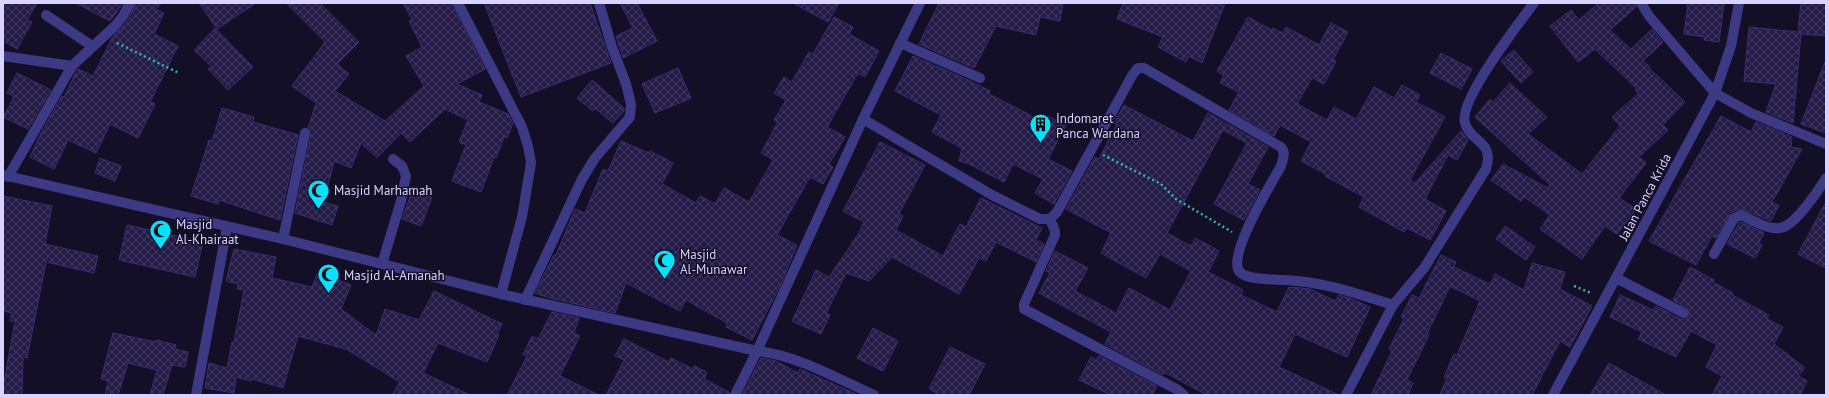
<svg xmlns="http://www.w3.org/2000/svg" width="1829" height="398" font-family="'PT Sans',sans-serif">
  <defs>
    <pattern id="building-cross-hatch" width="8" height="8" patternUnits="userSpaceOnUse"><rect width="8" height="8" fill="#241b47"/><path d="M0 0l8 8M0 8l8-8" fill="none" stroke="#433b63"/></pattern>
  </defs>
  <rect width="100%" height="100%" fill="#130f26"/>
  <g fill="url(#building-cross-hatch)" stroke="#3b2d73">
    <polygon points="3,3 37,3 27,20 32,22 17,49 3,41"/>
    <polygon points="76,3 123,3 110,21"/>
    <polygon points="136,3 162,3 156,9 164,13 154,34 178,46 150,102 155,104 138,138 110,124 96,153 68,140 54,169 30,157 40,135 62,96 64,97 77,70 78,69 93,76 112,38 128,20"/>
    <polygon points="199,3 256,3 217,29"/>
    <polygon points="286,3 320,3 359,42 337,64 349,74 335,91 385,121 424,86 406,56 422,47 409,21 412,20 403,3 452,3 485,69 457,84 482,95 479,102 508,114 513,123 507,138 504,137 496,158 494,157 481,192 452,181 466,145 459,142 468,120 445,109 410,142 401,133 377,158 361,143 351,168 334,161 324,202 338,206 332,225 295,213 311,134 308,128 316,103 292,86 325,42"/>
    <polygon points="484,3 590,3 611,63 521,97"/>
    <polygon points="620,3 637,3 657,41 623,58 616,36 633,28"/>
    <polygon points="793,3 839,3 828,22"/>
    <polygon points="939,3 1063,3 1060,21 1040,17 1036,35 996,26 974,68 919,44"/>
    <polygon points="1123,3 1225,3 1202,63 1189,56 1186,62 1158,47 1163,37 1117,19"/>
    <polygon points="1599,3 1635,3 1636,7 1610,30 1631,49 1652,29 1663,42 1643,61 1650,67 1649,68 1685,102 1663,125 1668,130 1639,157 1646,163 1619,198 1636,209 1617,234 1605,226 1582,259 1540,229 1550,215 1524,197 1521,201 1491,180 1503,164 1548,188 1550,185 1475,117 1490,99 1493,102 1510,83 1547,117 1528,134 1582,174 1620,126 1612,117 1639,93 1635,90 1637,89 1595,49 1578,62 1550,26 1571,10 1579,20"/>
    <polygon points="1688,3 1724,3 1719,42 1704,40 1705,37 1684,34"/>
    <polygon points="1801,3 1826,3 1826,36 1801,34 1793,123 1766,112 1776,84 1744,81 1749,27 1798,32"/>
    <polygon points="834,17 853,27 849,34 879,51 865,77 858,73 827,127 845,137 829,164 833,167 823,184 810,177 777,235 797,245 780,286 752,340 726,327 727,323 686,300 680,311 626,283 615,313 546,297 535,293 554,255 556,255 575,209 585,213 603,169 608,171 621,141 649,153 650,151 673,163 662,184 696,203 700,196 715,204 724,188 749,202 773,160 761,153 778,122 774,120 786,100 774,93 784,77 792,82 809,52 813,54"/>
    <polygon points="1248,17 1272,30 1273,28 1283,33 1286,27 1319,45 1331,23 1348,32 1333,60 1336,61 1324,84 1312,78 1297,104 1327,120 1334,107 1356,119 1374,87 1394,98 1402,85 1420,95 1416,102 1445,117 1410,180 1415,183 1461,131 1468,140 1457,160 1448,155 1425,199 1446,211 1430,240 1407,228 1404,232 1359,207 1364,197 1325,176 1326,174 1301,161 1311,142 1280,125 1274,136 1229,110 1239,92 1220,83 1224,75 1217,71"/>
    <polygon points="215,28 253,67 228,90 208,69 211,66 194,50"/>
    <polygon points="1514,50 1533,72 1521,83 1501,61"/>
    <polygon points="1441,53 1472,69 1461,89 1430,73"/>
    <polygon points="913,56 968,80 990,91 989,94 1040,120 1043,114 1066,125 1048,159 1072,171 1054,204 1035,193 1043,179 1013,164 1004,182 967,163 959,161 962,148 932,132 941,115 895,91"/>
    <polygon points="1825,62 1826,62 1826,133 1801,124"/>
    <polygon points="678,68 691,98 655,113 642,84"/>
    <polygon points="17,73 51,90 28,129 3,117 14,97 7,93"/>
    <polygon points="592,80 624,108 624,111 613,123 595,108 593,111 577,98"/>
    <polygon points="1124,105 1193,141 1208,113 1268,147 1248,184 1260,190 1244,220 1214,204 1247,143 1223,130 1167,233 1191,246 1195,238 1219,251 1208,272 1243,290 1241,295 1277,312 1289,287 1310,289 1335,301 1339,295 1352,299 1370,307 1347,357 1295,334 1279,367 1339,395 1207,395 1164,372 1163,375 1105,344 1111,332 1039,293 1050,273 1046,271 1055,251 1088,268 1075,291 1116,313 1129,288 1170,310 1191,271 1160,254 1146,278 1101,253 1111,233 1066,209 1095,157 1099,159 1117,124 1114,123"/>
    <polygon points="222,108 254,117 253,122 298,135 280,220 219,200 218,204 191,196 209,140 212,141"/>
    <polygon points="1721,116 1751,132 1756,122 1792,137 1791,147 1802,149 1772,202 1779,205 1771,221 1741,209 1731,212 1716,238 1712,236 1696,265 1649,241"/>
    <polygon points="880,142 925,165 899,214 903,216 896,230 943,256 960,224 966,227 981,198 1042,228 1036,240 1044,244 1036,262 996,242 986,261 979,258 959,294 892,257 869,281 846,273 826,313 830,315 821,334 792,321 816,270 829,277 857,236 864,222 843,211"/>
    <polygon points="100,158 121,166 115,181 95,173"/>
    <polygon points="413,189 432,197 421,226 402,219"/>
    <polygon points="3,196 52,206 45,244 98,256 94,273 46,262 27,358 23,357 22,395 3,395 3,377 5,377 15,321 10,321 12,313 3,311"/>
    <polygon points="1826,202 1826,268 1798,254"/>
    <polygon points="1741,222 1764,233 1759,243 1762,245 1755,258 1727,244 1739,223"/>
    <polygon points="127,225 203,242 195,277 119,260"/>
    <polygon points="1505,226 1535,247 1526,260 1496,239"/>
    <polygon points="234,249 276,257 272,278 312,287 318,272 351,285 341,309 376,335 385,309 419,320 434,291 502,324 497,334 499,335 487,362 438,343 423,373 470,395 392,395 400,382 346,349 298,336 283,388 252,379 251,381 236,377 234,393 205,388 209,363 227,368 232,342 234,342 244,290 237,289 238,284 226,281"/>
    <polygon points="1441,255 1456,262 1454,267 1490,284 1495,274 1524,290 1532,263 1565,272 1560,289 1592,306 1570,347 1560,341 1532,395 1440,395 1447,378 1444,377 1454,354 1457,355 1480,301 1450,286 1427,334 1429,335 1407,380 1413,383 1408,395 1371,395 1392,351 1389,349 1404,319 1401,317 1412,295 1419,298"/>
    <polygon points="1690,267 1714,280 1713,282 1733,293 1732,295 1769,315 1767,319 1783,327 1774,344 1805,368 1798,376 1807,381 1800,395 1712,395 1722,376 1706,367 1717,345 1691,331 1676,357 1638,339 1642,332 1610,317 1620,295 1653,310 1656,306 1681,319 1687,319 1690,313 1689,309 1673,300"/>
    <polygon points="552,312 579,318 574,333 580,336 560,376 599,395 507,395 527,356 523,354 532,336 538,339"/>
    <polygon points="873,328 898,341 883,371 857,358"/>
    <polygon points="113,333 156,342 156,340 176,345 175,349 188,352 185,367 172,365 163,395 150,395 157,370 128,363 118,395 105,395 108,381 101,379"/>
    <polygon points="624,339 669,362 671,358 693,369 694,366 707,372 704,379 729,392 729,395 606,395 624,360 615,356"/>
    <polygon points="950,347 985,364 969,395 940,395 929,389"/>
    <polygon points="1099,356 1157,386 1152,395 1111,395 1079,380 1091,357 1096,360"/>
    <polygon points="761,358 776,361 798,373 800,369 858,395 742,395"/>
    <polygon points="1609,363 1666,395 1590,395"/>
  </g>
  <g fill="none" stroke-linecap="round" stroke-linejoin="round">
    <g stroke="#2fb8b0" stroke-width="2.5" stroke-dasharray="2 3" stroke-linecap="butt">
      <polyline points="117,43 179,73"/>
      <polyline points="1103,155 1161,184 1176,199 1232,232"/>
      <polyline points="1574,286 1591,293"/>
    </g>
    <g stroke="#3d3a85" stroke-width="10">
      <polyline points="458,3 522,127 528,146 531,163 522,217 501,294"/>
      <polyline points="1641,3 1649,16 1715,93 1751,113 1826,144"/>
      <polyline points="46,15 92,46"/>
      <polyline points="900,43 980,78"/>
      <polyline points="3,56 72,66"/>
      <path d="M 863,119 L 992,195 L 1040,219 L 1050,219 L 1057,212 L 1133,74 L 1138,68 L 1144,68 L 1281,147 C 1286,153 1283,159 1281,166 C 1270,186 1231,249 1238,269 C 1242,281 1275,279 1286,280 C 1324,282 1358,294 1393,305"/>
      <path d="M 3,175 L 283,239 L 501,294 L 757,351 C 799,356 836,378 874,395"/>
      <polyline points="8,177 72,66 115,26 123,16 130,3"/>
      <polyline points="1050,219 1055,231 1055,235 1024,304 1024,309 1178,390 1184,395"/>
      <polyline points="283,239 305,133"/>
      <path d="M 1714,254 L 1734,218 L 1741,215 C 1752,220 1768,230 1780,228 C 1794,227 1818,191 1826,178"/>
      <polyline points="382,264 401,201 406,176 402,166 393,159"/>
      <polyline points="1616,278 1684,313"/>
      <polyline points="525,300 582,179 595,158 630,117 631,104 626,84 612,47 599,3"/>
      <polyline points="196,395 227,227"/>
      <path d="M 1346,395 L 1393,305 L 1424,268 L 1486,169 C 1495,140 1470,143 1465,123 C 1458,101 1519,23 1534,3"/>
      <polyline points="1553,395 1715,93 1731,46 1739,3"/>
    </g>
    <polyline stroke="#3d3a85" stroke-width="10" points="735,395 757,351 863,119 920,3"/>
  </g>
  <defs>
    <symbol id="building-pin" viewBox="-11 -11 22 30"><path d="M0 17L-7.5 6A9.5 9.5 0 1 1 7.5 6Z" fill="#00e5ff" stroke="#130f26"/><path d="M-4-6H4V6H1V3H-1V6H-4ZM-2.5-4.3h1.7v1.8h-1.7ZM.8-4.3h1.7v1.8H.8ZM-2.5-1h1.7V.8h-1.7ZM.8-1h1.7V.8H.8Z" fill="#111"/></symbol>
    <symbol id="mosque-pin" viewBox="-11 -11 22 30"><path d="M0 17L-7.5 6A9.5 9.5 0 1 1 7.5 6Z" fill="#00e5ff" stroke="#130f26"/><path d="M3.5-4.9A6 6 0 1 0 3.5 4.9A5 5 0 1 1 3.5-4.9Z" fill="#111"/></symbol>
  </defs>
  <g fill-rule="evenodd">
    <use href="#building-pin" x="1028" y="112" width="25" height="34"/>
    <use href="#mosque-pin" x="306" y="178" width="25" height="34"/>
    <use href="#mosque-pin" x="148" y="218" width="25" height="34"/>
    <use href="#mosque-pin" x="652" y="248" width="25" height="34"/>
    <use href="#mosque-pin" x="316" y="262" width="25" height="34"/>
  </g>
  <g text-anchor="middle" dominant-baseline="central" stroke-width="3" stroke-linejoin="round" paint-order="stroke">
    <g font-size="13" fill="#d9d4ff" stroke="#130f26" text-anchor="start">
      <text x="1056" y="118">Indomaret<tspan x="1056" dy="15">Panca Wardana</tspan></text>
      <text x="334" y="190">Masjid Marhamah</text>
      <text x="176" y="224">Masjid<tspan x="176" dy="15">Al-Khairaat</tspan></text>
      <text x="680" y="254">Masjid<tspan x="680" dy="15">Al-Munawar</tspan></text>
      <text x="344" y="275">Masjid Al-Amanah</text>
    </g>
    <g font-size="13" fill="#d9d4ff" stroke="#130f26">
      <text transform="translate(1645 197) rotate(-62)">Jalan Panca Krida</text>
    </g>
  </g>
  <rect width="1829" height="398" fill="none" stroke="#d9d4ff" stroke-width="8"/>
</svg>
